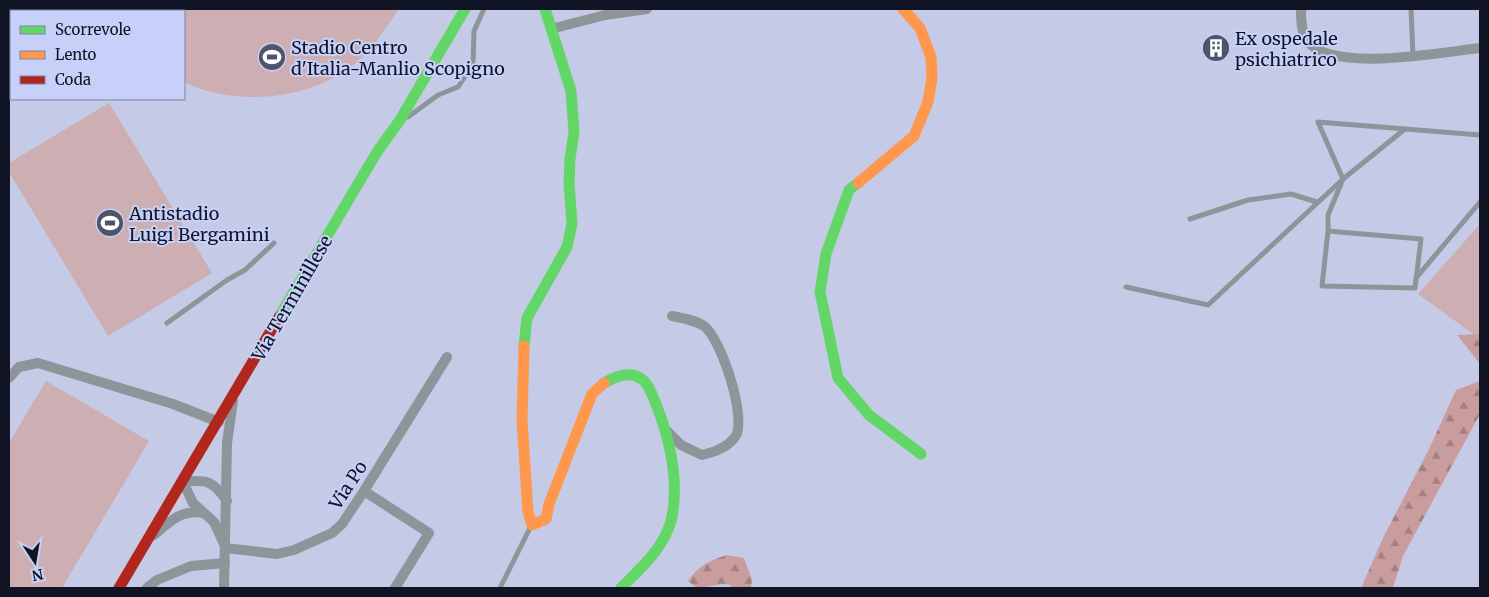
<svg xmlns="http://www.w3.org/2000/svg" width="1489" height="597" font-family="Merriweather,serif">
  <defs>
    <pattern id="forest-firs" width="22" height="20" patternUnits="userSpaceOnUse" patternTransform="scale(1.25)"><rect width="22" height="20" fill="#c99d9e"/><path d="M5 1l3.5 6h-7zM16 11l3.5 6h-7z" fill="#a27f81"/></pattern>
  </defs>
  <rect width="100%" height="100%" fill="#c5cbe6"/>
  <g fill="#ccaeb3">
    <path d="M 110,9 L 398,9 C 395,16 390,22 386,28 C 381,34 377,41 373,46 C 343,82 295,98 250,97 C 227,96 205,93 184,82 L 184,11 L 112,11 Z"/>
    <polygon points="109,103 212,273 108,336 9,172 9,163"/>
    <polygon points="1480,224 1480,339 1418,294"/>
    <polygon points="46,381 149,441 62,588 12,588 9,586 9,443"/>
  </g>
  <g fill="url(#forest-firs)">
    <polygon points="1480,334 1480,364 1457,335"/>
    <polygon points="1480,381 1480,414 1403,556 1393,588 1361,588 1383,538 1429,449 1456,390"/>
    <path d="M 727,555 L 744,558 L 752,579 L 751,588 L 730,588 L 731,585 L 725,584 L 697,588 L 688,581 C 698,566 710,560 727,555 Z"/>
  </g>
  <g fill="none" stroke-linecap="round" stroke-linejoin="round">
    <g stroke="#8d959b" stroke-width="5">
      <polyline points="1411,9 1413,55"/>
      <polyline points="408,117 438,95 458,87 473,64 474,31 484,9"/>
      <polyline points="1190,219 1248,200 1291,194 1317,202"/>
      <polyline points="1328,231 1322,286 1415,288 1421,239 1328,231 1328,215 1343,179 1318,122 1480,135"/>
      <polyline points="1416,278 1480,202"/>
      <polyline points="1126,287 1208,305 1343,179 1405,129"/>
      <polyline points="167,323 227,280 245,270 274,243"/>
      <polyline points="500,588 531,526"/>
    </g>
    <g stroke="#8d959b" stroke-width="10">
      <polyline points="101,9 103,11"/>
      <path d="M 1301,9 C 1301,19 1301,34 1308,42 C 1335,73 1442,52 1480,48"/>
      <polyline points="551,29 605,15 647,9"/>
      <polyline points="9,378 19,367 38,363 173,404 219,422"/>
      <path d="M 665,429 L 681,445 L 702,455 C 714,452 727,448 735,437 C 748,420 721,338 704,326 C 695,320 683,318 672,316"/>
      <polyline points="364,491 429,533 395,588"/>
      <path d="M 154,535 C 169,522 181,509 203,513"/>
      <path d="M 224,544 L 214,522 L 193,503 L 183,482 C 207,479 213,481 227,501"/>
      <polyline points="225,548 277,554 294,550 332,533 342,524 364,491 447,357"/>
      <polyline points="147,588 157,580 191,566 225,563"/>
      <polyline points="224,588 227,443 233,401"/>
    </g>
    <g stroke="#63d668" stroke-width="11">
      <polyline points="858,183 849,190 826,254 820,292 838,378 869,415 921,454"/>
      <polyline points="279,317 377,152 400,120 465,9"/>
      <polyline points="524,346 527,318 567,247 572,224 569,183 570,159 574,132 571,91 545,9"/>
      <path d="M 604,383 C 614,377 629,371 640,378 C 649,383 652,395 656,404 C 670,439 680,483 671,521 C 663,549 641,568 621,588"/>
    </g>
    <g stroke="#ff974d" stroke-width="11">
      <polyline points="858,183 914,136 928,102 932,78 931,57 920,28 903,9"/>
      <polyline points="524,346 522,420 528,512 532,525 546,519 549,504 592,394 604,383"/>
    </g>
    <polyline stroke="#b3261e" stroke-width="11" points="119,588 279,317"/>
  </g>
  <defs>
    <symbol id="building-disc" viewBox="-11 -11 22 22"><circle r="9.5" fill="#4f5469" stroke="#c6d0f8"/><path d="M-4-6H4V6H1V3H-1V6H-4ZM-2.5-4.3h1.7v1.8h-1.7ZM.8-4.3h1.7v1.8H.8ZM-2.5-1h1.7V.8h-1.7ZM.8-1h1.7V.8H.8Z" fill="#fff"/></symbol>
    <symbol id="stadium-disc" viewBox="-11 -11 22 22"><circle r="9.5" fill="#4f5469" stroke="#c6d0f8"/><path d="M0-5a6.5 5 0 1 0 0 10a6.5 5 0 1 0 0-10ZM-3.5-1.8h7v3.6h-7Z" fill="#fff"/></symbol>
  </defs>
  <g fill-rule="evenodd">
    <use href="#building-disc" x="1200" y="32" width="32" height="32"/>
    <use href="#stadium-disc" x="256" y="41" width="32" height="32"/>
    <use href="#stadium-disc" x="94" y="207" width="32" height="32"/>
  </g>
  <g text-anchor="middle" dominant-baseline="central" stroke-width="4" stroke-linejoin="round" paint-order="stroke">
    <g font-size="18" fill="#101425" stroke="#c6d0f8" text-anchor="start">
      <text x="1235" y="38">Ex ospedale<tspan x="1235" dy="21">psichiatrico</tspan></text>
      <text x="291" y="47">Stadio Centro<tspan x="291" dy="21">d'Italia-Manlio Scopigno</tspan></text>
      <text x="129" y="213">Antistadio<tspan x="129" dy="21">Luigi Bergamini</tspan></text>
    </g>
    <g font-size="18" fill="#101425" stroke="#c6d0f8">
      <text transform="translate(292 298) rotate(-60)">Via Terminillese</text>
      <text transform="translate(348 485) rotate(-57)">Via Po</text>
    </g>
  </g>
  <rect width="1489" height="597" fill="none" stroke="#101425" stroke-width="20"/>
  <rect x="10" y="10" width="175" height="90" fill="#c6d0f8" stroke="#7d85a4"/>
  <rect x="20" y="26" width="25" height="8" fill="#63d668" stroke="#7d85a4"/>
  <text x="55" y="35" font-size="15" fill="#101425">Scorrevole</text>
  <rect x="20" y="51" width="25" height="8" fill="#ff974d" stroke="#7d85a4"/>
  <text x="55" y="60" font-size="15" fill="#101425">Lento</text>
  <rect x="20" y="76" width="25" height="8" fill="#b3261e" stroke="#7d85a4"/>
  <text x="55" y="85" font-size="15" fill="#101425">Coda</text>
  <g transform="translate(35 562) rotate(168)" stroke="#c6d0f8" stroke-width="4" paint-order="stroke">
  <path d="M0-4L9 19L0 12L-9 19Z" fill="#101425"/>
  <text y="-8" font-size="14" font-weight="bold" text-anchor="middle" fill="#101425">N</text>
  </g>
</svg>
